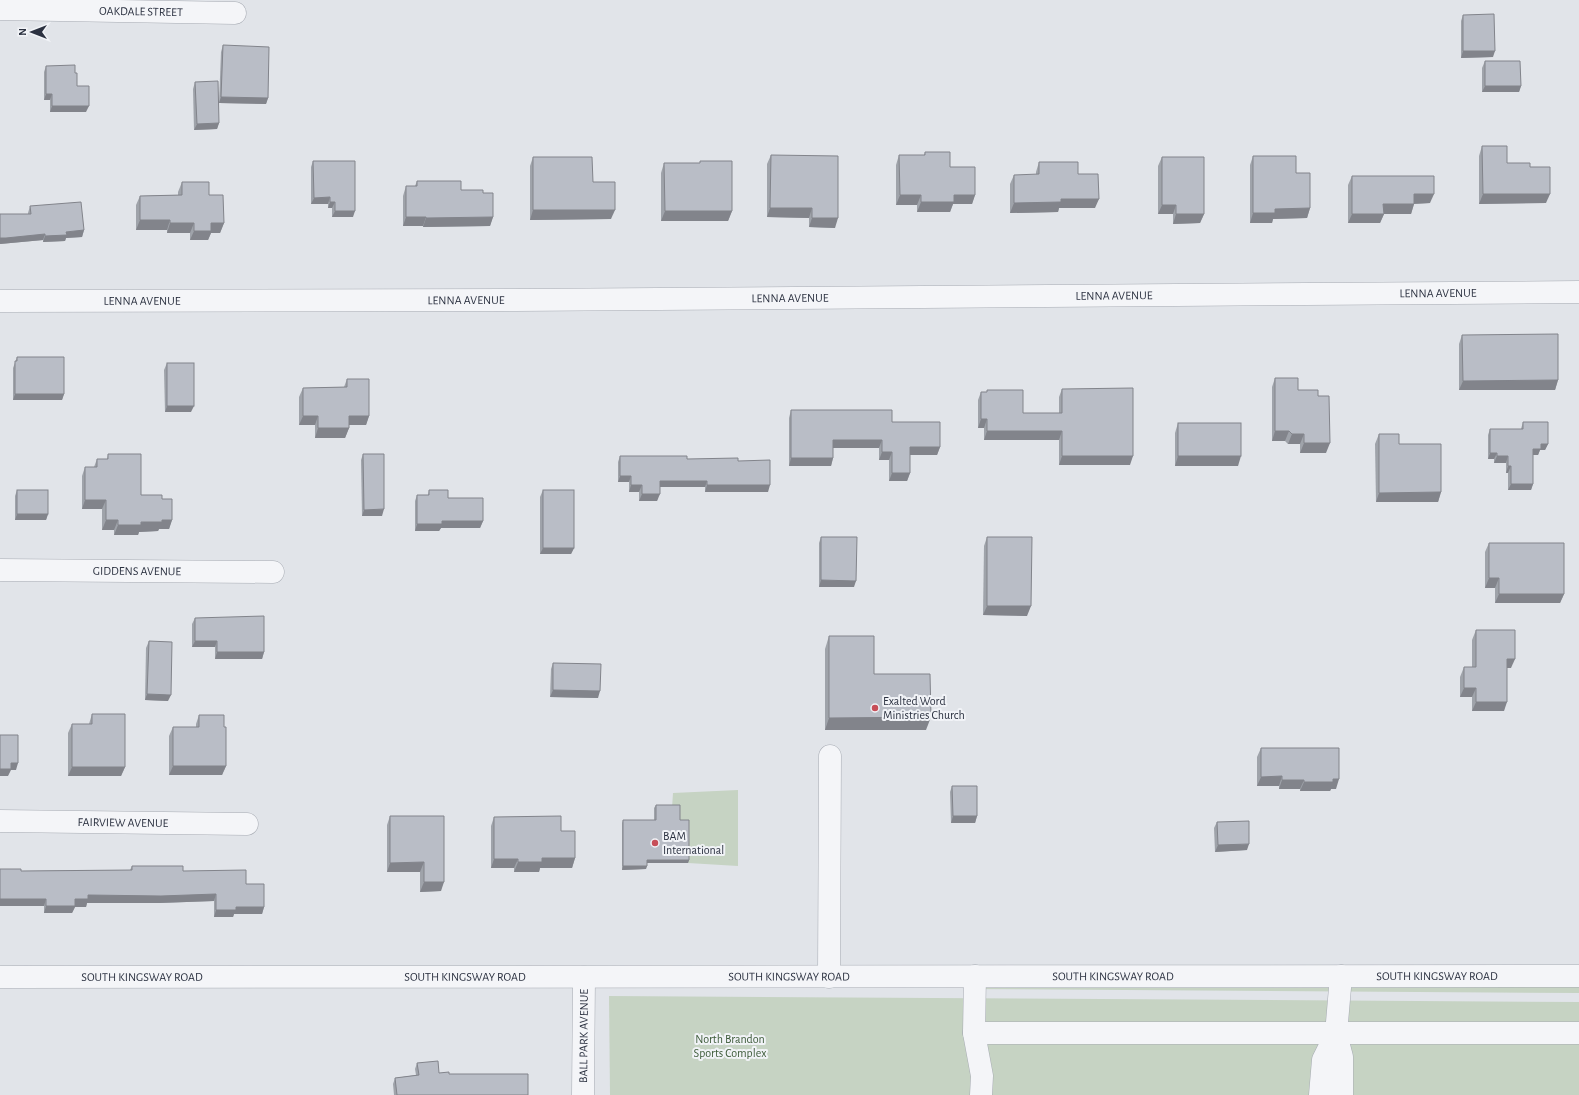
<svg xmlns="http://www.w3.org/2000/svg" width="1579" height="1095" font-family="'Alegreya Sans',sans-serif">
  <rect width="100%" height="100%" fill="#e1e4e9"/>
  <g fill="#c6d3c3">
    <polygon points="738,790 738,866 688,863 679,823 672,808 673,793"/>
    <polygon points="1579,987 1579,993 961,989 983,988"/>
    <polygon points="609,996 1579,1002 1579,1095 610,1095"/>
  </g>
  <g fill="none" stroke-linecap="round" stroke-linejoin="round">
    <defs>
      <g id="minor">
        <path id="s1" d="M 0,9 L 235,13"/>
        <path id="s2" d="M 0,301 L 516,300 L 1579,292"/>
        <path id="s3" d="M 0,570 L 273,572"/>
        <path id="s4" d="M 0,821 L 247,824"/>
        <polyline points="975,976 974,1033 1579,1033"/>
        <path id="s5" d="M 0,977 L 1579,976"/>
        <polyline points="829,977 830,756"/>
        <polyline points="974,1033 982,1076 981,1095"/>
        <polyline points="1336,1034 1342,1057 1342,1095"/>
        <path id="s6" d="M 583,1095 L 584,977"/>
        <polyline points="1320,1095 1323,1060 1336,1034 1341,976"/>
      </g>
    </defs>
    <use href="#minor" stroke="#a7abb3" stroke-width="23"/>
    <use href="#minor" stroke="#f4f5f8" stroke-width="22"/>
  </g>
  <g fill="#9fa3aa">
    <polygon points="1463,15 1493,57 1461,58 1461,21"/>
    <polygon points="223,45 268,98 266,104 219,103 221,52"/>
    <polygon points="1485,61 1521,86 1519,92 1482,92 1482,68"/>
    <polygon points="46,66 75,73 77,86 86,112 50,112 50,100 44,100 44,72"/>
    <polygon points="195,82 219,123 217,129 194,130 193,89"/>
    <polygon points="1482,146 1507,163 1530,167 1546,203 1479,204 1479,156"/>
    <polygon points="925,152 950,167 975,195 972,204 953,204 950,212 917,212 917,205 896,205 896,165 899,155 924,155"/>
    <polygon points="771,155 835,228 809,227 809,218 767,217 767,164"/>
    <polygon points="1253,156 1296,173 1310,208 1307,218 1273,219 1272,223 1250,223 1250,165"/>
    <polygon points="533,157 593,182 611,219 530,220 530,166"/>
    <polygon points="1162,157 1204,214 1200,223 1173,224 1173,214 1158,214 1158,166"/>
    <polygon points="313,161 353,217 332,217 332,208 328,208 328,204 311,204 311,167"/>
    <polygon points="700,161 732,211 728,221 661,221 661,173 664,163 700,163"/>
    <polygon points="1039,162 1078,174 1095,208 1059,208 1058,212 1010,213 1010,184 1014,175 1036,175 1036,172"/>
    <polygon points="1352,176 1430,203 1414,204 1411,214 1384,214 1380,223 1348,223 1348,185"/>
    <polygon points="417,181 461,190 483,193 493,217 490,226 423,227 423,226 403,226 403,196 406,186 415,186"/>
    <polygon points="182,182 209,195 224,223 220,233 211,233 208,240 190,240 190,233 167,233 167,230 136,230 136,205 140,196 178,195 178,192"/>
    <polygon points="30,206 84,230 82,237 66,238 65,241 43,242 43,240 0,244 28,214 28,213"/>
    <polygon points="1462,335 1558,380 1555,390 1459,390 1459,344"/>
    <polygon points="17,357 64,394 62,400 13,400 13,368"/>
    <polygon points="167,363 191,412 165,412 164,370"/>
    <polygon points="1275,378 1298,390 1318,396 1326,453 1300,453 1300,444 1288,444 1285,441 1272,441 1272,387"/>
    <polygon points="347,379 369,416 366,425 349,425 349,428 345,438 315,438 315,425 299,425 299,397 303,388 344,387"/>
    <polygon points="1062,389 1130,465 1059,465 1059,440 984,440 984,428 978,428 978,400 981,392 987,392 987,390 1023,413 1059,413 1059,397"/>
    <polygon points="791,410 940,447 937,455 910,455 910,473 907,481 889,481 889,460 879,460 879,448 833,448 833,458 831,466 789,466 789,418"/>
    <polygon points="1523,422 1548,444 1545,450 1540,450 1538,455 1533,455 1533,484 1531,490 1508,490 1508,473 1506,473 1506,463 1494,463 1494,459 1488,459 1488,435 1490,429 1521,429"/>
    <polygon points="1178,423 1238,466 1175,466 1175,433"/>
    <polygon points="1379,434 1441,492 1438,502 1376,502 1375,444"/>
    <polygon points="108,454 141,495 162,499 172,520 169,529 159,529 158,531 139,532 138,535 114,535 114,530 102,530 102,509 82,509 82,476 85,467 94,467 97,459 107,459"/>
    <polygon points="363,454 382,516 362,516 361,460"/>
    <polygon points="620,456 687,459 738,461 768,492 705,492 705,487 660,487 657,501 639,501 639,492 629,492 629,482 618,482 618,462"/>
    <polygon points="17,490 48,514 46,520 15,520 15,496"/>
    <polygon points="429,490 448,498 483,521 480,528 441,528 439,531 415,531 415,501 417,495 428,495"/>
    <polygon points="543,490 574,548 571,554 540,554 540,497"/>
    <polygon points="821,537 854,587 819,587 819,543"/>
    <polygon points="987,537 1027,616 983,615 984,546"/>
    <polygon points="1489,543 1564,594 1560,603 1495,603 1495,588 1485,588 1485,552"/>
    <polygon points="195,618 264,652 262,659 215,659 215,647 192,647 192,624"/>
    <polygon points="1476,630 1511,668 1507,668 1504,711 1472,711 1472,697 1460,697 1460,677 1464,667 1472,667 1472,640"/>
    <polygon points="829,636 874,674 926,730 825,730 825,649"/>
    <polygon points="149,641 168,701 145,700 146,648"/>
    <polygon points="553,663 598,698 550,697 551,669"/>
    <polygon points="92,714 125,767 121,776 68,776 68,733 72,724 89,724"/>
    <polygon points="199,715 226,766 222,775 169,775 169,736 173,727 196,727 196,724"/>
    <polygon points="1261,748 1336,789 1331,789 1330,791 1300,791 1300,789 1279,789 1279,786 1257,786 1257,757"/>
    <polygon points="952,786 977,816 975,823 951,823 950,792"/>
    <polygon points="656,805 680,820 689,860 688,863 647,863 646,869 622,870 622,823 623,820 654,820 654,808"/>
    <polygon points="390,816 444,816 441,891 420,892 420,872 387,872 387,825"/>
    <polygon points="494,817 561,831 575,858 572,868 540,868 539,872 514,872 514,868 491,868 491,826"/>
    <polygon points="1217,822 1247,850 1215,852 1214,828"/>
    <polygon points="132,866 183,871 246,884 264,907 262,914 234,914 233,917 214,917 214,901 159,903 87,903 86,907 75,907 72,913 44,913 44,906 0,906 21,871 130,870"/>
    <polygon points="417,1063 439,1073 449,1074 528,1095 394,1095 393,1084 395,1078 416,1075 415,1069"/>
  </g>
  <g fill="#82848b">
    <polygon points="1463,51 1495,51 1493,57 1461,58"/>
    <polygon points="1485,86 1521,86 1519,92 1482,92"/>
    <polygon points="46,94 52,94 50,100 44,100"/>
    <polygon points="221,97 268,98 266,104 219,103"/>
    <polygon points="52,106 89,106 86,112 50,112"/>
    <polygon points="219,123 217,129 194,130 197,124"/>
    <polygon points="1414,194 1434,194 1430,203 1411,204"/>
    <polygon points="1483,194 1550,194 1546,203 1479,204"/>
    <polygon points="900,195 921,195 917,205 896,205"/>
    <polygon points="954,195 975,195 972,204 953,204 950,212 917,212 921,202"/>
    <polygon points="330,197 328,204 311,204 314,198"/>
    <polygon points="1061,199 1099,199 1095,208 1059,208 1058,212 1010,213 1014,203"/>
    <polygon points="330,202 335,202 332,208 328,208"/>
    <polygon points="1383,204 1414,204 1411,214 1384,214 1380,223 1348,223 1352,214"/>
    <polygon points="1162,205 1176,205 1173,214 1158,214"/>
    <polygon points="770,208 812,208 809,218 767,217"/>
    <polygon points="1310,208 1307,218 1273,219 1272,223 1250,223 1253,213 1275,209"/>
    <polygon points="533,210 615,210 611,219 530,220"/>
    <polygon points="335,211 355,211 353,217 332,217"/>
    <polygon points="665,211 732,211 728,221 661,221"/>
    <polygon points="1176,214 1204,214 1200,223 1173,224"/>
    <polygon points="406,217 426,217 423,226 403,226"/>
    <polygon points="493,217 490,226 423,227 426,218"/>
    <polygon points="812,218 838,218 835,228 809,227"/>
    <polygon points="140,220 170,220 167,230 136,230"/>
    <polygon points="170,223 194,223 190,233 167,233"/>
    <polygon points="211,223 224,223 220,233 211,233 208,240 190,240 194,231"/>
    <polygon points="84,230 82,237 66,238 65,241 43,242 45,236 66,232"/>
    <polygon points="45,234 43,240 0,244 0,238"/>
    <polygon points="1558,380 1555,390 1459,390 1463,381"/>
    <polygon points="15,394 64,394 62,400 13,400"/>
    <polygon points="167,406 194,406 191,412 165,412"/>
    <polygon points="303,416 318,416 315,425 299,425"/>
    <polygon points="349,416 369,416 366,425 345,425"/>
    <polygon points="981,419 987,419 984,428 978,428"/>
    <polygon points="318,428 349,428 345,438 315,438"/>
    <polygon points="987,431 1062,431 1059,440 984,440"/>
    <polygon points="1275,431 1289,431 1285,441 1272,441"/>
    <polygon points="1292,434 1304,434 1300,444 1288,444"/>
    <polygon points="833,440 882,440 879,448 831,448"/>
    <polygon points="1304,443 1330,443 1326,453 1300,453"/>
    <polygon points="1541,444 1548,444 1545,450 1540,450 1538,455 1531,455 1533,449"/>
    <polygon points="910,447 940,447 937,455 907,455"/>
    <polygon points="882,452 892,452 889,460 879,460"/>
    <polygon points="1490,453 1497,453 1494,459 1488,459"/>
    <polygon points="1062,456 1133,456 1130,465 1059,465"/>
    <polygon points="1178,456 1241,456 1238,466 1175,466"/>
    <polygon points="1497,456 1508,456 1506,463 1494,463"/>
    <polygon points="791,458 833,458 831,466 789,466"/>
    <polygon points="1508,466 1511,466 1508,473 1506,473"/>
    <polygon points="892,473 910,473 907,481 889,481"/>
    <polygon points="620,476 631,476 629,482 618,482"/>
    <polygon points="660,481 707,481 705,487 657,487"/>
    <polygon points="1511,484 1533,484 1531,490 1508,490"/>
    <polygon points="631,485 642,485 639,492 629,492"/>
    <polygon points="707,485 770,485 768,492 705,492"/>
    <polygon points="1441,492 1438,502 1376,502 1379,493"/>
    <polygon points="642,494 660,494 657,501 639,501"/>
    <polygon points="85,500 106,500 102,509 82,509"/>
    <polygon points="384,509 382,516 362,516 364,510"/>
    <polygon points="17,514 48,514 46,520 15,520"/>
    <polygon points="106,520 118,520 114,530 102,530"/>
    <polygon points="162,520 172,520 169,529 159,529 158,531 139,532 138,535 114,535 118,525"/>
    <polygon points="442,521 483,521 480,528 441,528 439,531 415,531 417,524"/>
    <polygon points="543,548 574,548 571,554 540,554"/>
    <polygon points="1489,578 1499,578 1495,588 1485,588"/>
    <polygon points="821,580 856,581 854,587 819,587"/>
    <polygon points="1499,594 1564,594 1560,603 1495,603"/>
    <polygon points="987,606 1031,606 1027,616 983,615"/>
    <polygon points="195,641 217,641 215,647 192,647"/>
    <polygon points="217,652 264,652 262,659 215,659"/>
    <polygon points="1507,659 1515,659 1511,668 1504,668"/>
    <polygon points="1464,688 1476,688 1472,697 1460,697"/>
    <polygon points="553,690 600,691 598,698 550,697"/>
    <polygon points="147,694 171,695 168,701 145,700"/>
    <polygon points="1476,702 1507,702 1504,711 1472,711"/>
    <polygon points="931,717 926,730 825,730 829,718"/>
    <polygon points="11,763 18,763 16,770 11,770 8,776 0,776 0,769"/>
    <polygon points="173,766 226,766 222,775 169,775"/>
    <polygon points="72,767 125,767 121,776 68,776"/>
    <polygon points="1282,776 1279,786 1257,786 1261,777"/>
    <polygon points="1333,779 1339,779 1336,789 1331,789 1330,791 1300,791 1304,782"/>
    <polygon points="1282,780 1304,780 1300,789 1279,789"/>
    <polygon points="953,816 977,816 975,823 951,823"/>
    <polygon points="1249,844 1247,850 1215,852 1218,845"/>
    <polygon points="542,858 575,858 572,868 540,868 539,872 514,872 518,862"/>
    <polygon points="494,859 518,859 514,868 491,868"/>
    <polygon points="647,860 689,860 688,863 646,863"/>
    <polygon points="424,862 420,872 387,872 390,863"/>
    <polygon points="623,866 647,866 646,869 622,870"/>
    <polygon points="424,882 444,882 441,891 420,892"/>
    <polygon points="216,894 214,901 159,903 87,903 86,907 75,907 72,913 44,913 46,906 75,899 88,895"/>
    <polygon points="0,899 46,899 44,906 0,906"/>
    <polygon points="236,907 264,907 262,914 234,914 233,917 214,917 216,910"/>
  </g>
  <g fill="#b9bdc6" stroke="#82848b">
    <polygon points="1494,14 1495,51 1463,51 1463,15"/>
    <polygon points="223,45 269,47 268,98 221,97"/>
    <polygon points="1485,61 1520,61 1521,86 1485,86"/>
    <polygon points="75,65 75,73 77,73 77,86 89,86 89,106 52,106 52,94 46,94 46,66"/>
    <polygon points="218,81 219,123 197,124 195,82"/>
    <polygon points="1482,146 1507,146 1507,163 1530,163 1530,167 1550,167 1550,194 1483,194"/>
    <polygon points="925,152 950,152 950,167 975,167 975,195 954,195 954,202 921,202 921,195 900,195 899,155 925,155"/>
    <polygon points="771,155 838,156 838,218 812,218 812,208 770,208"/>
    <polygon points="1253,156 1296,156 1296,173 1310,173 1310,208 1275,209 1275,213 1253,213"/>
    <polygon points="533,157 592,157 593,182 615,182 615,210 533,210"/>
    <polygon points="1162,157 1204,157 1204,214 1176,214 1176,205 1162,205"/>
    <polygon points="313,161 355,161 355,211 335,211 335,202 330,202 330,197 314,198"/>
    <polygon points="700,161 732,161 732,211 665,211 664,163 700,163"/>
    <polygon points="1039,162 1078,162 1078,174 1098,174 1099,199 1061,199 1061,202 1014,203 1014,175 1039,174"/>
    <polygon points="1352,176 1434,176 1434,194 1414,194 1414,204 1383,204 1384,214 1352,214"/>
    <polygon points="417,181 461,181 461,190 483,190 483,193 493,193 493,217 426,218 426,217 406,217 406,186 417,186"/>
    <polygon points="182,182 209,182 209,195 223,195 224,223 211,223 211,231 194,231 194,223 170,223 170,220 140,220 140,196 182,195"/>
    <polygon points="81,202 84,230 66,232 67,235 45,236 45,234 6,238 0,238 0,214 31,214 30,206"/>
    <polygon points="1558,334 1558,380 1463,381 1462,335"/>
    <polygon points="17,357 64,357 64,394 15,394 15,361 17,361"/>
    <rect x="167" y="363" width="27" height="43"/>
    <polygon points="1275,378 1298,378 1298,390 1318,390 1318,396 1329,396 1330,443 1304,443 1304,434 1292,434 1289,431 1275,431"/>
    <polygon points="347,379 369,379 369,416 349,416 349,428 318,428 318,416 303,416 303,388 347,387"/>
    <polygon points="1133,388 1133,456 1062,456 1062,431 987,431 987,419 981,419 981,392 987,392 987,390 1023,390 1023,413 1062,413 1062,389"/>
    <polygon points="791,410 892,410 892,422 940,422 940,447 910,447 910,473 892,473 892,452 882,452 882,440 833,440 833,458 791,458"/>
    <polygon points="1523,422 1548,422 1548,444 1541,444 1541,449 1533,449 1533,484 1511,484 1511,466 1508,466 1508,456 1497,456 1497,453 1490,453 1490,429 1523,429"/>
    <rect x="1178" y="423" width="63" height="33"/>
    <polygon points="1379,434 1399,434 1399,444 1441,444 1441,492 1379,493"/>
    <polygon points="108,454 141,454 141,495 162,495 162,499 172,499 172,520 162,520 162,522 141,522 141,525 118,525 118,520 106,520 106,500 85,500 85,467 97,467 97,459 108,459"/>
    <polygon points="363,454 384,454 384,509 364,510"/>
    <polygon points="620,456 687,456 687,459 738,458 738,461 770,460 770,485 707,485 707,481 660,481 660,494 642,494 642,485 631,485 631,476 620,476"/>
    <rect x="17" y="490" width="31" height="24"/>
    <polygon points="429,490 448,490 448,498 483,498 483,521 442,521 442,524 417,524 417,495 429,495"/>
    <rect x="543" y="490" width="31" height="58"/>
    <polygon points="821,537 857,537 856,581 821,580"/>
    <polygon points="987,537 1032,537 1031,606 987,606"/>
    <polygon points="1489,543 1564,543 1564,594 1499,594 1499,578 1489,578"/>
    <polygon points="264,616 264,652 217,652 217,641 195,641 195,618"/>
    <polygon points="1476,630 1515,630 1515,659 1507,659 1507,702 1476,702 1476,688 1464,688 1464,667 1476,667"/>
    <polygon points="829,636 874,636 874,674 930,674 931,717 829,718"/>
    <polygon points="149,641 172,642 171,695 147,694"/>
    <polygon points="553,663 601,664 600,691 553,690"/>
    <polygon points="92,714 125,714 125,767 72,767 72,724 92,724"/>
    <polygon points="199,715 224,715 224,727 226,727 226,766 173,766 173,727 199,727"/>
    <polygon points="0,735 18,735 18,763 11,763 11,769 0,769"/>
    <polygon points="1261,748 1339,748 1339,779 1333,779 1333,782 1304,782 1304,780 1282,780 1282,776 1261,777"/>
    <polygon points="952,786 977,786 977,816 953,816"/>
    <polygon points="656,805 680,805 680,820 689,820 689,860 647,860 647,866 623,866 623,820 656,820"/>
    <polygon points="390,816 444,816 444,882 424,882 424,862 390,863"/>
    <polygon points="561,816 561,831 575,831 575,858 542,858 542,862 518,862 518,859 494,859 494,817"/>
    <polygon points="1249,821 1249,844 1218,845 1217,822"/>
    <polygon points="132,866 183,866 183,871 246,870 246,884 264,884 264,907 236,907 236,910 216,910 216,894 161,896 88,895 88,899 75,899 75,906 46,906 46,899 0,899 0,869 21,869 21,871 132,870"/>
    <polygon points="438,1061 439,1073 449,1072 449,1074 528,1074 528,1095 397,1095 395,1078 419,1075 417,1063"/>
  </g>
  <g fill="#c74e58" stroke="#f1f3f7" stroke-width="1.5">
    <circle cx="875" cy="708" r="4"/>
    <circle cx="655" cy="843" r="4"/>
  </g>
  <g text-anchor="middle" dominant-baseline="central" stroke-width="4" stroke-linejoin="round" paint-order="stroke">
    <g font-size="12" fill="#2b3140" stroke="#f1f3f7">
      <text stroke="none"><textPath href="#s1" startOffset="141">OAKDALE STREET</textPath></text>
      <text stroke="none"><textPath href="#s2" startOffset="1438">LENNA AVENUE</textPath></text>
      <text stroke="none"><textPath href="#s2" startOffset="1114">LENNA AVENUE</textPath></text>
      <text stroke="none"><textPath href="#s2" startOffset="790">LENNA AVENUE</textPath></text>
      <text stroke="none"><textPath href="#s2" startOffset="466">LENNA AVENUE</textPath></text>
      <text stroke="none"><textPath href="#s2" startOffset="142">LENNA AVENUE</textPath></text>
      <text stroke="none"><textPath href="#s3" startOffset="137">GIDDENS AVENUE</textPath></text>
      <text stroke="none"><textPath href="#s4" startOffset="123">FAIRVIEW AVENUE</textPath></text>
      <text stroke="none"><textPath href="#s5" startOffset="142">SOUTH KINGSWAY ROAD</textPath></text>
      <text stroke="none"><textPath href="#s5" startOffset="1113">SOUTH KINGSWAY ROAD</textPath></text>
      <text stroke="none"><textPath href="#s5" startOffset="1437">SOUTH KINGSWAY ROAD</textPath></text>
      <text stroke="none"><textPath href="#s5" startOffset="465">SOUTH KINGSWAY ROAD</textPath></text>
      <text stroke="none"><textPath href="#s5" startOffset="789">SOUTH KINGSWAY ROAD</textPath></text>
      <text stroke="none"><textPath href="#s6" startOffset="59">BALL PARK AVENUE</textPath></text>
    </g>
    <g font-size="12" fill="#2b3140" stroke="#f1f3f7" text-anchor="start">
      <text x="883" y="701">Exalted Word<tspan x="883" dy="14">Ministries Church</tspan></text>
      <text x="663" y="836">BAM<tspan x="663" dy="14">International</tspan></text>
    </g>
    <g font-size="12" fill="#3d5b39" stroke="#f1f3f7">
      <text x="730" y="1039">North Brandon<tspan x="730" dy="14">Sports Complex</tspan></text>
    </g>
  </g>
  <g transform="translate(32 32) rotate(270)" stroke="#f1f3f7" stroke-width="3" paint-order="stroke">
  <path d="M0-3L7 15L0 10L-7 15Z" fill="#2b3140"/>
  <text y="-6" font-size="11" font-weight="bold" text-anchor="middle" fill="#2b3140">N</text>
  </g>
</svg>
